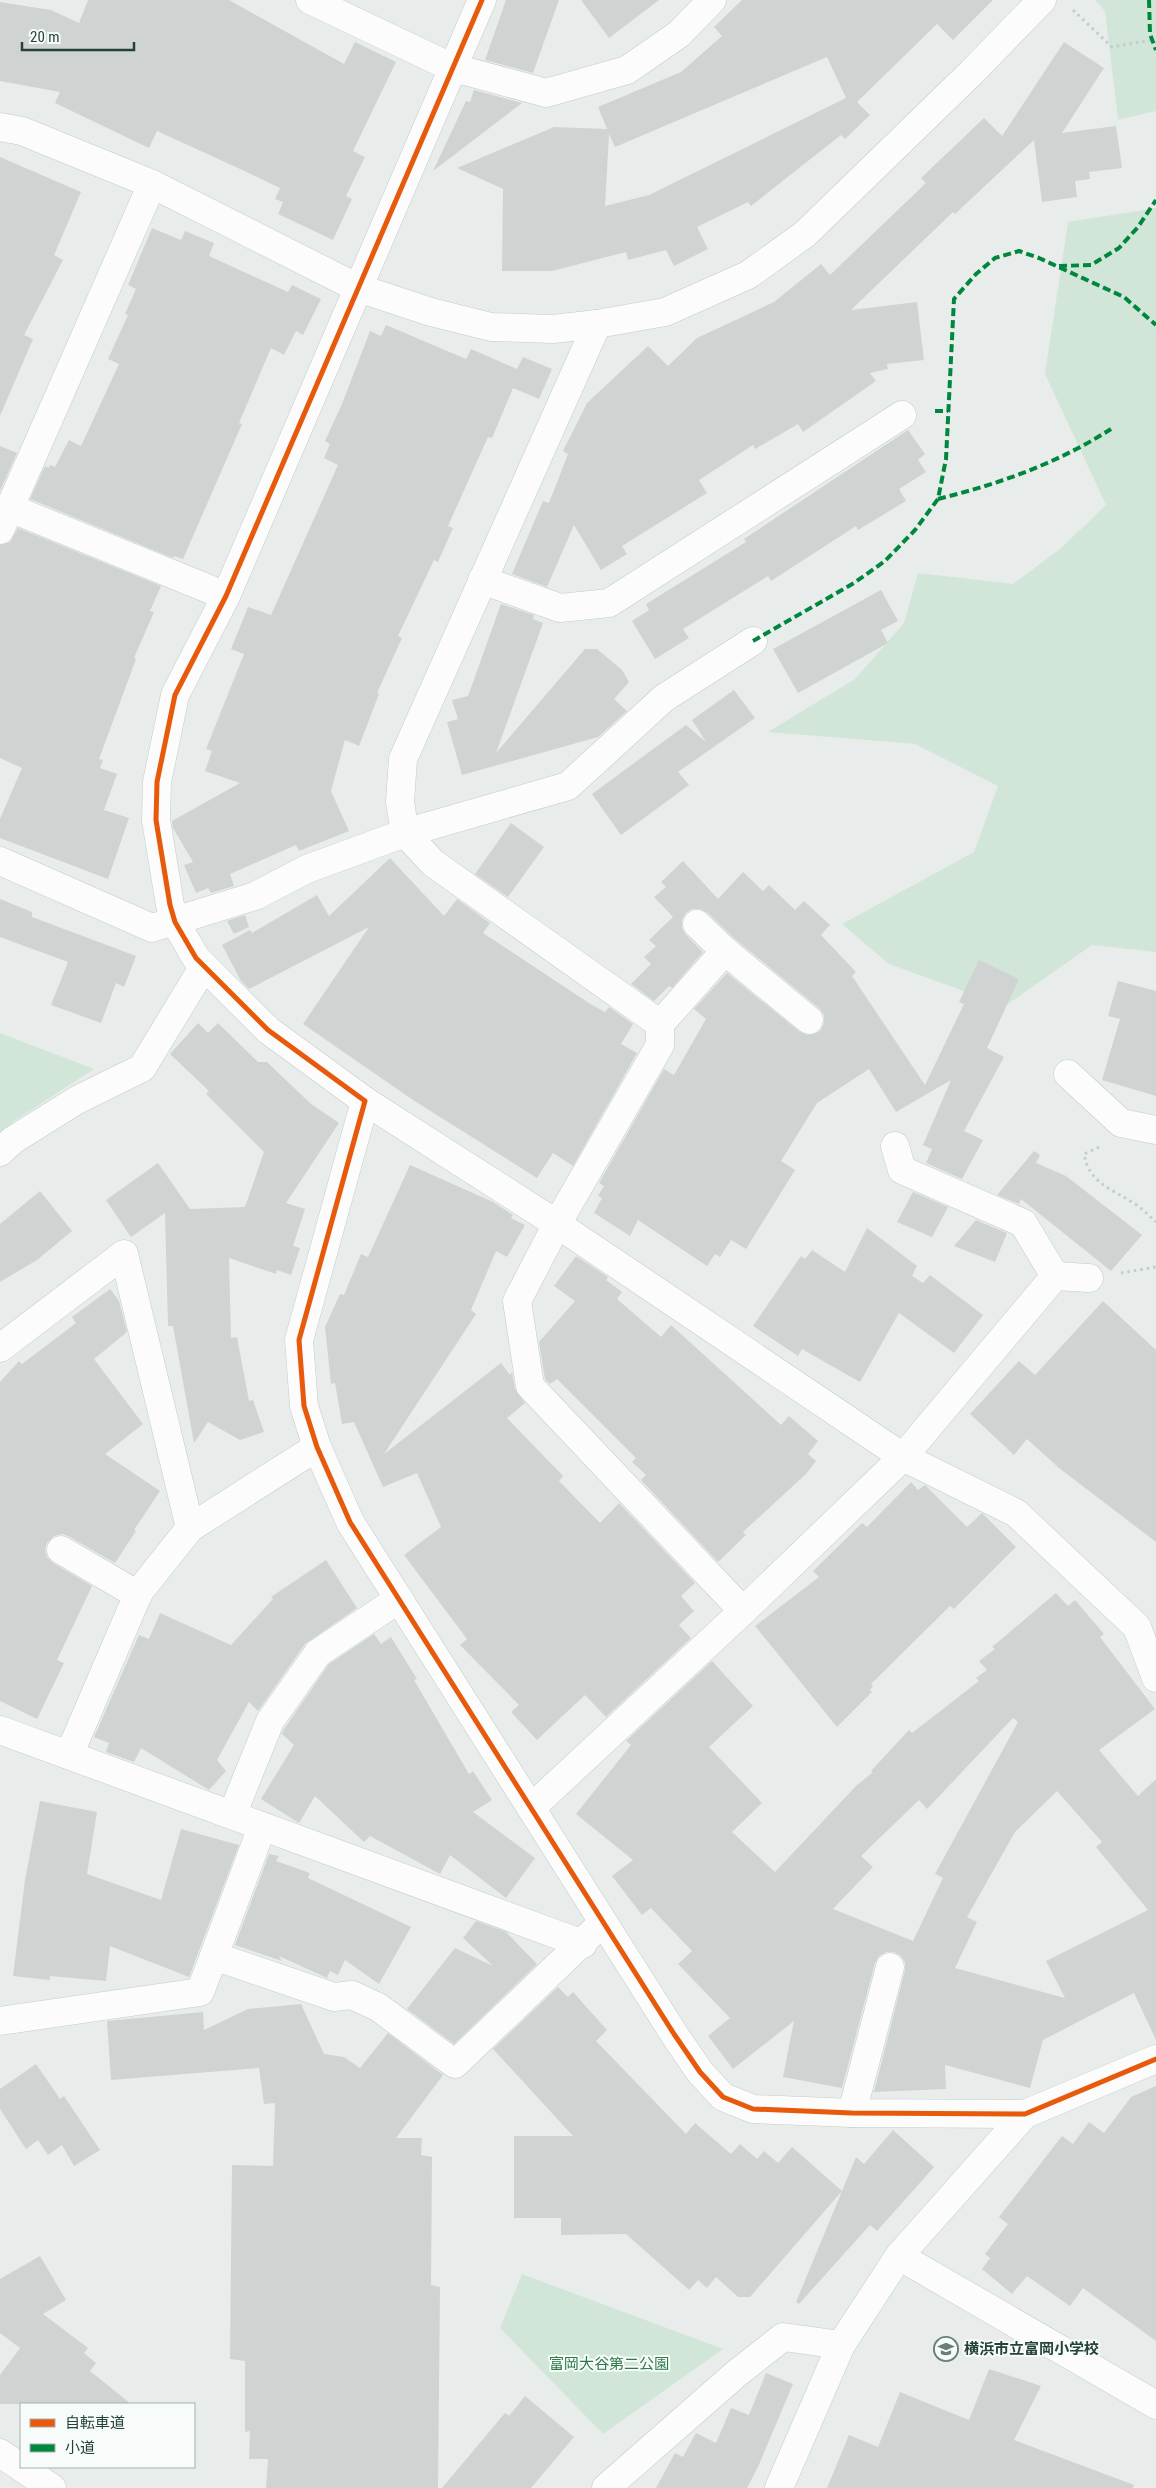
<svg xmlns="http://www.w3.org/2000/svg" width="1156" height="2488" font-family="'Roboto Condensed','Noto Sans JP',sans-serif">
  <rect width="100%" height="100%" fill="#e8edeb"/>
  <g fill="#d1e6d8">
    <polygon points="1095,0 1156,0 1156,111 1118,120 1105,11"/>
    <polygon points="1156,208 1156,952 1092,945 1005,1006 889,964 842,924 974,852 998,786 915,744 768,732 855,679 904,623 918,573 1013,584 1060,549 1106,505 1045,374 1068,222"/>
    <polygon points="0,1033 94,1069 14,1121 0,1134"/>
    <polygon points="522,2274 723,2349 603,2434 500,2328"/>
  </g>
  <g fill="#cfd4d2" fill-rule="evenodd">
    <polygon points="88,0 229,0 344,64 355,42 396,62 353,151 365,157 346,196 352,199 333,240 278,214 283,202 275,199 280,188 238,168 157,131 149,148 55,103 60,92 0,81 0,2 51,10 79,23"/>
    <polygon points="506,0 559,0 533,73 485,60"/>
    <polygon points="581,0 659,0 609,38"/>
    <path d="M 742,0 L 993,0 L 953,40 L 937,24 L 857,102 L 870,115 L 845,139 L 841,135 L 751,206 L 748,202 L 697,227 L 708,249 L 674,266 L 666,250 L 628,260 L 626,252 L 552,271 L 502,271 L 503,189 L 457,168 L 554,127 L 607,129 L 598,107 L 681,72 L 722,36 L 714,27 ZM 827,57 L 846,98 L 649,195 L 605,206 L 609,134 L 615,147 Z"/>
    <polygon points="1064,42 1104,68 1062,133 1116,126 1122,168 1089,172 1090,179 1075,181 1077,197 1042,202 1034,140 955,214 953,212 851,310 917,302 924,360 887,364 888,369 870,373 876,381 803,432 798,424 755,449 753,445 699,480 707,493 622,546 627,554 601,570 574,525 547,587 512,574 543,501 549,503 568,454 563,451 587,403 648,346 668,366 697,338 774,302 821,264 830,275 926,183 921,178 984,118 1002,136"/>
    <polygon points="474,90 522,103 433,171 466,101 470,102"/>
    <polygon points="0,157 81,192 54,255 63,260 24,335 33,339 0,416"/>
    <polygon points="152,228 181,240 185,231 214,243 209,256 288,292 292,285 321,299 303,335 296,331 284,355 271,348 239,423 242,424 183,559 174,556 173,558 30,499 45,466 49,468 50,465 55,467 69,440 81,446 119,364 108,359 128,315 125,314 136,289 128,285"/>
    <polygon points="386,325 466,359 471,349 517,369 523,357 552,369 539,399 513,388 492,438 488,437 448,526 453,528 438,562 434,560 398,636 402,638 377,693 379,694 359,746 345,740 331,791 349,831 299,851 296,845 230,874 234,886 211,893 208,888 196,893 184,865 193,862 173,828 172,821 240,783 205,771 212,751 206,749 244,654 231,649 248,607 271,615 338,465 324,458 330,444 325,441 342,404 370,331 381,336"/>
    <polygon points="908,430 925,454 918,460 926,472 899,489 906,501 858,530 856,526 771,581 768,576 683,629 689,638 655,659 632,621 649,610 646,604 746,542 744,539"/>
    <polygon points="0,446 17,453 0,491"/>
    <polygon points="18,528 161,586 150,611 154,612 134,658 136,659 99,759 103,760 100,768 117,774 104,810 129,818 108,879 0,838 0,819 22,768 0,758 0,545 10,542"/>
    <polygon points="881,590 898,621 881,630 888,643 798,693 773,649"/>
    <polygon points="501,604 534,615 533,619 543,623 496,753 585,649 597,649 622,670 629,682 614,699 627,711 598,737 462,775 447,722 458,719 452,700 468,696"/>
    <polygon points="734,690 755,718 678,772 689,785 621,835 592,794 686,725 706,742 692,720"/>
    <polygon points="511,823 544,847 508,897 475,874"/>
    <polygon points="390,858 444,916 457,899 490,923 483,933 592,1005 605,1012 609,1007 633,1024 621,1044 637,1053 573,1166 553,1153 537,1178 413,1100 303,1024 369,927 249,989 241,981 222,945 250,930 252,933 317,895 329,916"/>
    <polygon points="683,861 718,899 743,872 763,891 769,885 795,910 804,901 830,925 821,935 856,972 852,976 925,1085 964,1004 959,1002 979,960 1019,979 987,1048 1004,1057 964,1131 983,1140 962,1179 926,1163 932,1149 923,1145 951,1080 896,1112 869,1069 817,1103 781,1161 795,1170 746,1249 731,1240 720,1257 715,1254 707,1266 638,1220 630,1236 594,1213 602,1198 598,1196 604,1186 599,1183 664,1069 674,1075 706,1019 694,1009 727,973 800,1032 807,1035 815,1034 821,1030 824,1023 824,1015 819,1008 735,939 708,913 700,909 692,909 686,913 682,920 682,928 686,935 703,952 672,988 669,986 654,1001 631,984 651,964 644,957 656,946 649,940 673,917 654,897 666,887 661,882"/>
    <polygon points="0,899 32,912 32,917 136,956 124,987 116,983 101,1023 51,1005 68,962 0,937"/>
    <polygon points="245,915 249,927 234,934 227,921"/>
    <polygon points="1118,981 1156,991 1156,1096 1102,1080 1120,1019 1108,1016"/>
    <polygon points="198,1023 208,1033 218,1023 258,1062 267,1062 311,1104 339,1123 286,1203 305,1209 293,1246 300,1248 291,1275 277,1270 276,1274 229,1258 231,1338 237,1337 249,1401 253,1400 264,1432 240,1440 208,1422 194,1443 173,1326 168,1326 165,1213 131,1237 106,1200 158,1163 190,1209 245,1207 264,1152 206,1094 209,1091 170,1054"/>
    <polygon points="1034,1151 1040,1155 1036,1163 1066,1176 1142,1235 1111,1271 1021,1199 1019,1204 997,1195"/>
    <polygon points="410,1165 493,1202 513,1215 511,1218 525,1225 507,1257 496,1251 471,1310 476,1314 384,1454 501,1363 510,1375 512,1372 515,1389 525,1403 507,1418 563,1476 559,1481 600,1523 619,1503 695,1583 681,1596 694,1611 679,1625 691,1638 606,1717 585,1695 537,1740 511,1712 519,1705 460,1645 467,1639 404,1555 441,1527 417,1473 383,1487 354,1422 342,1424 335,1383 331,1384 325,1327 340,1294 344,1295 361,1254 368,1257"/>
    <polygon points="40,1191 72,1231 37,1260 0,1282 0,1224"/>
    <polygon points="913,1192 948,1207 932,1237 897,1222"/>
    <polygon points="976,1220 1007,1233 995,1262 954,1246"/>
    <polygon points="867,1228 917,1266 912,1276 923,1283 930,1275 983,1315 954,1353 899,1313 860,1382 802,1349 798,1356 753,1326 801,1256 805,1259 812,1250 845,1272"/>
    <polygon points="576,1256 608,1277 606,1280 622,1292 617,1299 661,1337 671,1325 781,1425 789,1416 818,1441 808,1454 816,1461 806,1474 743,1532 746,1535 718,1562 641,1480 646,1475 632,1462 636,1458 557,1379 550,1384 545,1379 539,1342 575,1301 554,1286"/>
    <polygon points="110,1289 119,1301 127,1332 94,1359 143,1424 105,1454 160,1491 134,1530 136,1531 115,1563 68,1536 62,1534 54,1536 47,1543 45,1549 47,1557 53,1563 92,1586 57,1660 64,1663 37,1719 0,1701 0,1382 19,1361 22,1364 76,1323 72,1317"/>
    <polygon points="1103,1301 1156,1350 1156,1542 1059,1468 1027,1439 1014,1455 970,1414 1019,1361 1035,1375"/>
    <polygon points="911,1482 918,1490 925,1485 967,1527 982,1513 1016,1547 954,1609 950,1606 871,1684 873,1686 870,1690 872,1692 837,1727 755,1626 819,1577 813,1571 862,1523 867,1527"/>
    <polygon points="326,1560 357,1608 305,1644 258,1711 249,1702 217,1760 226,1771 209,1790 141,1748 134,1762 106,1752 109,1743 94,1737 139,1635 149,1639 160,1613 231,1645 273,1599 271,1597"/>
    <path d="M 1056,1593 L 1068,1606 L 1075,1600 L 1104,1634 L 1100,1637 L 1155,1709 L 1099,1750 L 1138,1796 L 1156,1779 L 1156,2040 L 1134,1993 L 1043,2040 L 1030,2088 L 945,2065 L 946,2089 L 874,2092 L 905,1970 L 905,1962 L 901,1956 L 894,1952 L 886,1952 L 879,1956 L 875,1963 L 842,2088 L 783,2077 L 794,2021 L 733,2069 L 708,2036 L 730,2018 L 678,1964 L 692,1951 L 651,1908 L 642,1915 L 612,1876 L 633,1860 L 576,1814 L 631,1745 L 626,1741 L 712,1661 L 753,1706 L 709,1747 L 762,1803 L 732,1832 L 775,1872 L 856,1786 L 873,1772 L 871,1771 L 909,1730 L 912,1733 L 979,1681 L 976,1678 L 987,1670 L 979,1661 L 995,1649 L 992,1647 ZM 1013,1718 L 1018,1722 L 935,1874 L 943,1878 L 913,1941 L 833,1909 L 873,1867 L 861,1856 L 919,1800 L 927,1809 ZM 1057,1791 L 1102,1842 L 1096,1847 L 1148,1910 L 1046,1961 L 1065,1998 L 955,1968 L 977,1922 L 967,1917 L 1015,1832 Z"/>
    <polygon points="374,1634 381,1644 391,1637 417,1679 414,1680 469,1774 473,1771 492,1800 473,1812 535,1858 506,1898 450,1855 440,1874 370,1836 364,1842 315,1796 299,1823 261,1799 294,1745 282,1734 284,1729 329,1664"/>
    <polygon points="40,1801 97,1812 87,1874 161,1900 181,1829 239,1845 189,1977 110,1946 106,1981 50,1976 50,1980 13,1976 25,1880"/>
    <polygon points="269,1854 279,1856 276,1861 310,1873 308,1878 411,1927 379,1984 345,1960 338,1975 330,1971 327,1978 279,1956 282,1961 235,1945"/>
    <polygon points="476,1921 506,1932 537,1964 454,2044 407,2009 455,1948 493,1966 463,1938"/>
    <polygon points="558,1987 568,1997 573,1992 607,2030 596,2041 686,2134 695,2123 731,2154 740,2144 757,2159 764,2151 778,2163 792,2147 842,2191 856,2157 864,2164 893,2130 934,2167 877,2231 870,2225 799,2304 796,2302 842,2191 750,2297 738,2297 716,2277 707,2288 698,2280 689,2290 626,2234 561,2235 561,2218 514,2218 514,2136 573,2136 493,2049"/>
    <polygon points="301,2004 324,2054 344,2057 360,2068 388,2033 443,2075 396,2138 422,2138 421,2155 432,2157 431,2285 440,2287 438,2488 266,2488 268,2459 249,2459 250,2431 245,2432 245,2361 230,2359 232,2165 273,2166 275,2103 264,2104 259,2068 111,2080 107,2021 203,2012 204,2030 248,2009"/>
    <polygon points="36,2064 60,2099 64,2096 100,2150 74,2166 62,2145 48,2155 38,2140 26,2149 0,2109 0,2089"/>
    <polygon points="1156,2086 1156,2341 1083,2288 1070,2306 1027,2276 1012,2294 982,2269 990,2258 985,2254 1008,2224 999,2217 1062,2136 1073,2144 1089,2122 1104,2133 1131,2097"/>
    <polygon points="40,2256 66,2300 43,2314 88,2348 84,2353 96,2363 90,2371 131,2404 0,2404 0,2375 20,2348 0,2333 0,2279"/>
    <polygon points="989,2369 1041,2386 1014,2440 1134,2485 1133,2488 827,2488 849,2435 878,2447 900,2392 969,2420"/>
    <polygon points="766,2373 793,2384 758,2467 747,2488 656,2488 675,2453 683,2457 696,2433 716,2443 731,2408 749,2415"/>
    <polygon points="525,2396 574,2437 531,2488 442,2488 505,2413 509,2416"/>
  </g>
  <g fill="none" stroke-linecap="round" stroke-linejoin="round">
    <defs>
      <g id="minor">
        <polyline points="310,0 451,67 546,93 627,70 679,34 712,0"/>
        <polyline points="482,0 226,596 175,695 157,782 156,820 170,905 175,922 196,958 268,1030 365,1101 299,1340 304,1406 317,1447 350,1522 674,2034 700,2072 723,2097 753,2109 852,2113 1025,2114 1156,2059"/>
        <polyline points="0,127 22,131 152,184 358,288 431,312 491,327 553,329 597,324 665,312 748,275 805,234 972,72 1042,0"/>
        <polyline points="597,324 403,759 400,802 405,833 433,863 660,1024 660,1045 557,1224 517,1301 530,1386 743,1611"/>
        <polyline points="10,508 226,596"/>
        <polyline points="0,530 152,184"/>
        <polyline points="482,580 560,608 609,603 902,415"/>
        <polyline points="0,861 152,928 255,896 307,869 405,833 568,786 664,698 753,641"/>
        <polyline points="697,924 725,951 809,1020"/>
        <polyline points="660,1024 725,951"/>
        <polyline points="1068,1074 1121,1123 1156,1130"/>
        <polyline points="365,1101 557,1224 903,1457 1016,1513 1137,1627 1156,1678"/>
        <polyline points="895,1146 902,1170 1023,1223 1055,1276"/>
        <polyline points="0,1152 13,1140 77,1100 142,1068 204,966"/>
        <polyline points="0,1348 124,1254 190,1528"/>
        <polyline points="61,1550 138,1595"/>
        <polyline points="0,1730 583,1944"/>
        <polyline points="69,1755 139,1592 190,1528 317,1447"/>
        <polyline points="531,1808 743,1611 903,1457 1055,1276 1089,1278"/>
        <polyline points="232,1815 270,1721 318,1653 399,1599"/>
        <polyline points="262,1827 214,1956 334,1997 352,1995 378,2007 455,2064 594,1931"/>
        <polyline points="0,2021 200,1992 214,1956"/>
        <polyline points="852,2113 890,1967"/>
        <polyline points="899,2256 1156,2405"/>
        <polyline points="0,2453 52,2488"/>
        <polyline points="606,2488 736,2374 783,2337 841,2345"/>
        <polyline points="779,2488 841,2345 899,2256 1025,2114"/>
      </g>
    </defs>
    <use href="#minor" stroke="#c5cac8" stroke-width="29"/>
    <g stroke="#c3ccca" stroke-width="3" stroke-dasharray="2.5 4" stroke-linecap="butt">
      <polyline points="1073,10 1112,47 1152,40"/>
      <path d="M 1099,1147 L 1084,1154 C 1089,1184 1113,1189 1135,1204 C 1143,1209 1149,1216 1156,1222"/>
      <polyline points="1121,1273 1156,1267"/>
    </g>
    <use href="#minor" stroke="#fcfcfc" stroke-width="28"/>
    <g stroke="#00873e" stroke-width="4" stroke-dasharray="8 4" stroke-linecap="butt">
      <polyline points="1149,0 1150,34 1156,50"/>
      <polyline points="1059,266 1091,265 1119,248 1138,227 1156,200"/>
      <polyline points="935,411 948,411"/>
      <path d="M 938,499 C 999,484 1058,463 1111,429"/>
      <polyline points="753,641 854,583 885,561 915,530 938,499 946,459 954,299 976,274 995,258 1019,251 1039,258 1124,297 1156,325"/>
    </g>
    <defs>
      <polyline id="cycleway" points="482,0 226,596 175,695 157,782 156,820 170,905 175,922 196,958 268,1030 365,1101 299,1340 304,1406 317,1447 350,1522 674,2034 700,2072 723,2097 753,2109 852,2113 1025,2114 1156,2059"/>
    </defs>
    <use href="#cycleway" stroke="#f7fbf9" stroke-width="8"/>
    <use href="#cycleway" stroke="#e8590c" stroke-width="5"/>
  </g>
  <defs>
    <symbol id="school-ring" viewBox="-11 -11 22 22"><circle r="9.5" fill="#f7fbf9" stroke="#697e78" stroke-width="1.5"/><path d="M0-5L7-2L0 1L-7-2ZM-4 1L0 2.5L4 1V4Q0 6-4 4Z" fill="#697e78"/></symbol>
  </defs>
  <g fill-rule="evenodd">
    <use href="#school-ring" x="932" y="2335" width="28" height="28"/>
  </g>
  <g text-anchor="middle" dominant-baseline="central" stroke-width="4" stroke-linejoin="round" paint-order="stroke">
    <g font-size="15" font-weight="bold" fill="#24423a" stroke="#f7fbf9" text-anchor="start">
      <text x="964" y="2349">横浜市立富岡小学校</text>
    </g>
    <g font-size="15" fill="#2d7a4b" stroke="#f7fbf9">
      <text x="609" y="2364">富岡大谷第二公園</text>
    </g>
  </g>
  <rect x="20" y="2403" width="175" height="65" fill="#f7fbf9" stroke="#a3b1ad"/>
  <rect x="30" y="2419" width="25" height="8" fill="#e8590c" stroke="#a3b1ad"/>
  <text x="65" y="2428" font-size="15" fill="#24423a">自転車道</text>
  <rect x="30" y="2444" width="25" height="8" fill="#00873e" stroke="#a3b1ad"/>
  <text x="65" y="2453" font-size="15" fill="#24423a">小道</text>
  <path d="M22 42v8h112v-8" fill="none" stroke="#24423a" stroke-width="2.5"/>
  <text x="30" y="42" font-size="15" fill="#24423a" stroke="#f7fbf9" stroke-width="4" paint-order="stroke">20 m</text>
</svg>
